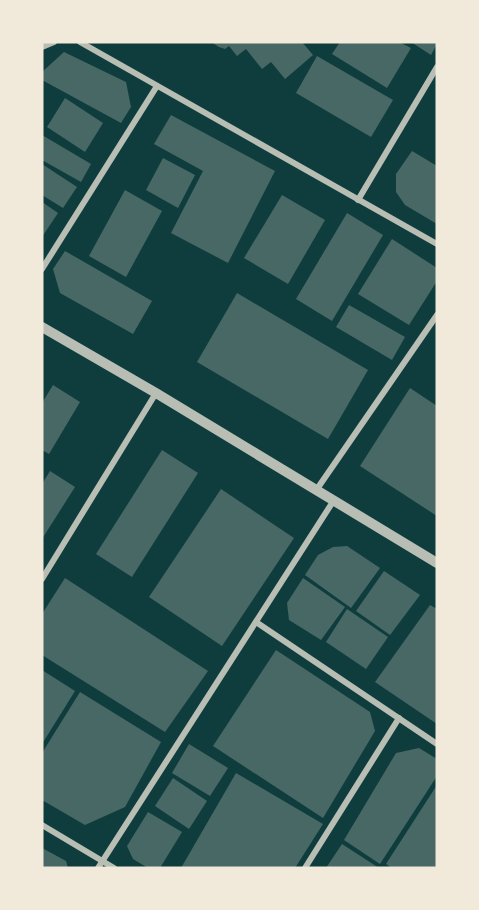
<svg xmlns="http://www.w3.org/2000/svg" width="479" height="910" font-family="'Exo 2',sans-serif">
  <rect width="100%" height="100%" fill="#0f3d3e"/>
  <g fill="#486865">
    <polygon points="211,42 302,42 313,55 285,79 271,62 262,69 246,49 237,56 229,46 225,49 219,47"/>
    <polygon points="340,42 399,42 411,48 387,88 332,54"/>
    <polygon points="411,42 437,42 437,44 431,55"/>
    <polygon points="64,52 126,82 131,107 121,123 42,80 42,72"/>
    <polygon points="317,56 393,100 371,137 296,93"/>
    <polygon points="65,98 103,123 85,152 47,127"/>
    <polygon points="171,115 275,171 228,263 171,233 203,171 154,144"/>
    <polygon points="42,135 91,164 81,182 42,160"/>
    <polygon points="412,151 437,166 437,224 405,205 396,192 396,174"/>
    <polygon points="163,158 195,175 178,208 146,190"/>
    <polygon points="42,164 77,187 63,208 42,195"/>
    <polygon points="125,190 162,211 126,277 89,256"/>
    <polygon points="282,195 325,220 288,284 244,258"/>
    <polygon points="42,202 58,213 42,237"/>
    <polygon points="347,213 383,235 332,321 296,299"/>
    <polygon points="392,239 437,268 437,281 409,325 358,294"/>
    <polygon points="65,251 152,301 133,334 60,293 53,269"/>
    <polygon points="237,293 368,370 328,439 197,362"/>
    <polygon points="349,305 405,337 392,360 336,327"/>
    <polygon points="53,385 80,402 49,454 42,450 42,403"/>
    <polygon points="410,388 437,406 437,516 360,466"/>
    <polygon points="162,450 198,473 132,577 96,554"/>
    <polygon points="50,471 75,487 42,539 42,484"/>
    <polygon points="221,489 294,538 222,646 149,597"/>
    <polygon points="347,546 380,568 351,608 305,575 318,555 333,547"/>
    <polygon points="384,571 420,595 390,635 356,611"/>
    <polygon points="65,578 208,671 165,732 42,655 42,614"/>
    <polygon points="303,578 345,607 321,640 289,620 287,603"/>
    <polygon points="430,605 437,609 437,724 375,682"/>
    <polygon points="347,609 388,637 366,669 326,642"/>
    <polygon points="276,650 370,712 375,731 323,818 213,746"/>
    <polygon points="42,670 75,691 42,744"/>
    <polygon points="80,692 161,742 125,807 85,825 42,800 42,753"/>
    <polygon points="189,744 228,768 210,796 172,773"/>
    <polygon points="419,748 437,759 437,776 380,864 344,840 396,753"/>
    <polygon points="236,773 323,824 295,868 181,868"/>
    <polygon points="173,778 207,801 189,829 155,806"/>
    <polygon points="437,785 437,868 392,868 386,864"/>
    <polygon points="148,812 182,832 160,868 148,868 133,859 127,846"/>
    <polygon points="342,844 379,868 326,868"/>
    <polygon points="42,848 66,861 68,868 42,868"/>
  </g>
  <g fill="none" stroke-linecap="round" stroke-linejoin="round">
    <g stroke="#b8beb3" stroke-width="6">
      <polyline points="80,42 437,244"/>
      <polyline points="42,47 54,42"/>
      <polyline points="358,200 437,67"/>
      <polyline points="42,269 157,86"/>
      <polyline points="317,489 437,315"/>
      <polyline points="42,579 156,393"/>
      <polyline points="256,622 437,744"/>
      <polyline points="42,825 114,868"/>
      <polyline points="98,868 334,500"/>
      <polyline points="305,868 399,718"/>
    </g>
    <polyline stroke="#b8beb3" stroke-width="10" points="42,327 156,393 437,563"/>
  </g>
  <rect width="479" height="910" fill="none" stroke="#f1e9da" stroke-width="87"/>
</svg>
